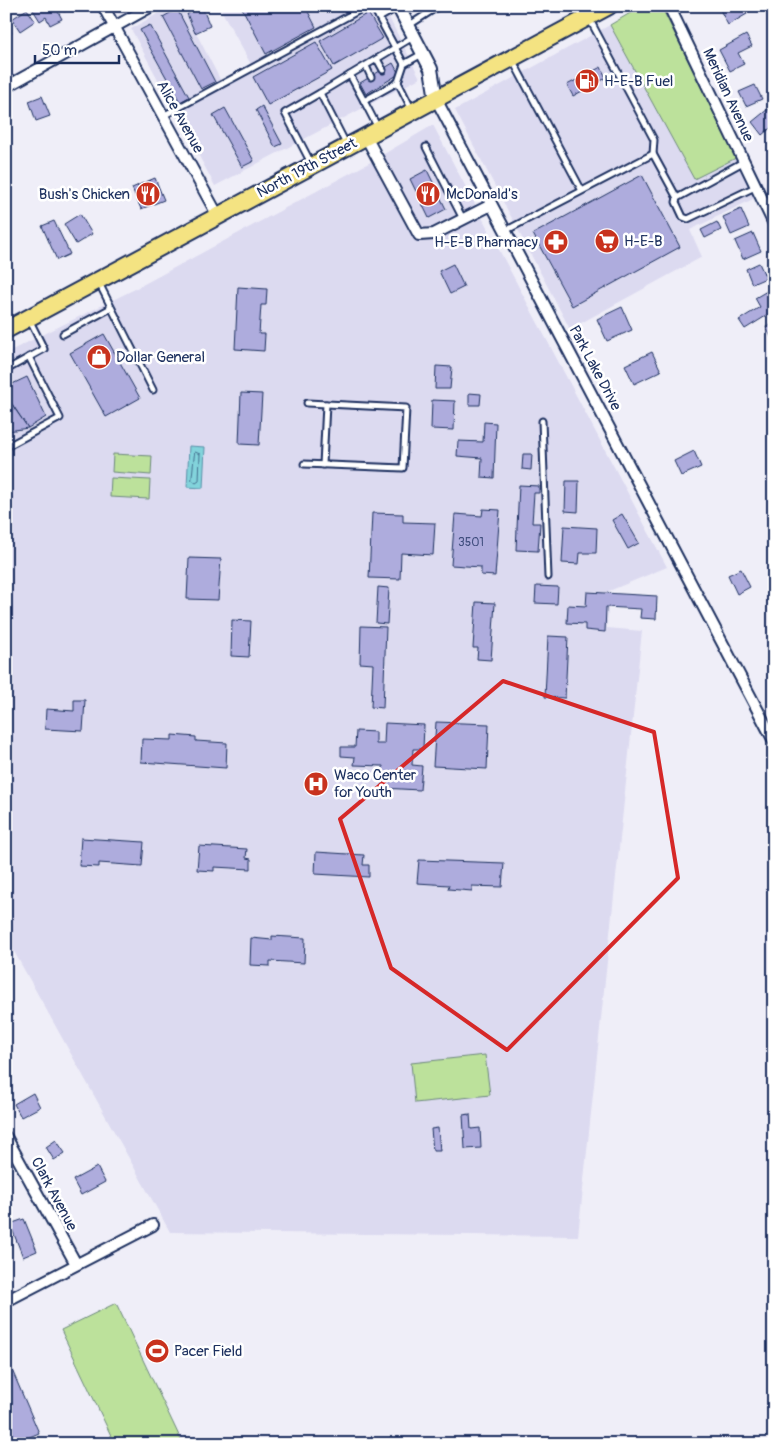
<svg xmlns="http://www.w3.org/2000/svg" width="780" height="1450" font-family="Pangolin,sans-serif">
  <rect width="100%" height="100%" fill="#efeef8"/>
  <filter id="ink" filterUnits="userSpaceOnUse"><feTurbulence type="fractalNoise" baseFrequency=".02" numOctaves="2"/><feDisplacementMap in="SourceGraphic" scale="10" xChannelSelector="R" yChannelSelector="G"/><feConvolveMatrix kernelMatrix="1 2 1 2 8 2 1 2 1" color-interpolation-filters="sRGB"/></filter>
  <g filter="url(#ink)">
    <g fill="#dcdaf0">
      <polygon points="171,6 182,6 224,87 254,70 219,6 383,6 420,78 215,186 131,29"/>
      <polygon points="610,25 694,178 736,158 755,198 690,230 702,257 570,329 455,110"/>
      <polygon points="433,125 667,567 609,591 607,628 642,631 578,1236 170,1232 6,937 6,353 133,290 367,164"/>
    </g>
    <g fill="#bce19b" stroke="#6c887c">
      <polygon points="642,6 661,6 736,158 694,179 610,25"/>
      <polygon points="113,454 152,456 151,475 112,472"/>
      <polygon points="111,478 150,480 149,499 110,497"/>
      <polygon points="485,1055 490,1095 415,1103 411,1063"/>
      <polygon points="116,1303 182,1442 178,1444 115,1444 61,1330"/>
    </g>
    <polygon fill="#82d3db" stroke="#5991a9" points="189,446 205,447 203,488 187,487"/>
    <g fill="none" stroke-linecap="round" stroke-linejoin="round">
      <polygon stroke="#447190" stroke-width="1" points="195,452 200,454 199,481 196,483 192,480"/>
    </g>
    <g fill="#aeacdd" stroke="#1b2f5e">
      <polygon points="36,6 55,6 62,19 50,25 46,17 40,21 32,8"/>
      <polygon points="61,6 74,6 64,12"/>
      <polygon points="241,6 305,6 316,27 266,54"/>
      <polygon points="718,6 743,6 747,14 728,25"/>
      <polygon points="202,7 210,26 195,33 187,14"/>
      <polygon points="27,9 35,21 20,31 12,19"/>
      <polygon points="177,9 215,82 201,89 163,17"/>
      <polygon points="368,13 383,38 334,66 320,41"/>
      <polygon points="6,23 12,33 6,37"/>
      <polygon points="150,25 189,97 180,102 140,30"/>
      <polygon points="746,35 752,46 738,53 744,64 730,71 719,50"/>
      <polygon points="316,42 332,70 268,105 253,77"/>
      <polygon points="393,63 399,74 366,94 360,83"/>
      <polygon points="601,67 606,78 573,96 567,85"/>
      <polygon points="755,85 762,99 746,106 739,92"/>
      <polygon points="42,96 50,116 36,121 29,101"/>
      <polygon points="262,106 282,144 275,147 256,110"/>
      <polygon points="225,108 254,161 242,167 213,115"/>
      <polygon points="768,109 774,116 774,125 762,135 752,122"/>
      <polygon points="427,170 446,209 429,218 410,179"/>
      <polygon points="642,175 680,247 572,306 533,234"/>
      <polygon points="155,178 164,200 141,209 132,188"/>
      <polygon points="741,209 749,227 731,235 723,217"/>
      <polygon points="80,214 92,234 76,244 64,224"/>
      <polygon points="54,221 70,254 57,260 42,226"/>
      <polygon points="717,222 721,230 705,238 701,230"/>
      <polygon points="753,233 761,251 743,259 735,241"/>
      <polygon points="759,263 766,278 752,284 746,269"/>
      <polygon points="453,264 464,287 450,294 439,271"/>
      <polygon points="238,287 267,289 266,305 261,305 259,334 265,334 264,351 235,349"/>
      <polygon points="767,291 774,302 774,311 745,329 739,320 760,307 755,298"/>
      <polygon points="622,307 632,330 607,341 597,319"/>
      <polygon points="774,322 774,341 773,341 766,327"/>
      <polygon points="104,334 140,398 106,417 70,353"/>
      <polygon points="652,352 661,371 634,384 625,365"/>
      <polygon points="436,366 452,367 450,389 435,389"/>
      <polygon points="27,377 46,417 28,428 6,395 6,387"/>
      <polygon points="241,393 262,394 259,445 239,444"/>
      <polygon points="469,393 481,394 480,405 469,405"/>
      <polygon points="6,395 15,409 28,428 8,431 6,429"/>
      <polygon points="432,400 455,401 454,430 431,429"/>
      <polygon points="484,422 496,423 494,478 481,477 482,458 457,456 458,441 483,442"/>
      <polygon points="694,451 701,467 681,476 674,461"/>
      <polygon points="523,454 532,454 531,470 522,469"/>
      <polygon points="566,481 579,481 578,512 565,511"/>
      <polygon points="519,485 539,486 539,493 534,493 532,523 540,523 538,551 516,550"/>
      <polygon points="483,509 500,510 495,576 481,575 481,567 451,565 455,514 482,516"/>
      <polygon points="372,513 403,514 403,522 435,523 433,555 401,553 400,579 369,578"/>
      <polygon points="622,514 639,543 628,549 612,520"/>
      <polygon points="564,526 597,528 596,553 580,553 579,564 562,563"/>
      <polygon points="189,558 221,559 218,600 187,599"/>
      <polygon points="741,569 750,587 737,594 728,575"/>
      <polygon points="536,586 558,587 557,604 535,603"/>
      <polygon points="378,587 389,588 387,624 376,623"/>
      <polygon points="587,592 657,596 656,619 640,618 641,609 606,607 605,632 585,630 585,624 567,623 568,605 586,606"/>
      <polygon points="476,602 495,603 491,660 477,659 478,648 473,648"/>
      <polygon points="232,620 251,621 249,657 231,656"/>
      <polygon points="361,626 386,627 383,708 371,707 373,664 360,663"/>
      <polygon points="548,636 568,637 565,698 545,697"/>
      <polygon points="74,700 85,700 83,731 45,729 46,709 74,711"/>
      <polygon points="436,722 489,724 487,769 433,766"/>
      <polygon points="385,723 424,725 423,749 413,749 412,765 422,766 420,790 382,788 383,766 354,765 355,757 341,756 341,747 355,747 356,731 376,732 376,744 384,744"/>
      <polygon points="172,735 196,737 196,741 227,743 226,768 141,762 142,739 172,740"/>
      <polygon points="81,838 144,842 142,866 99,863 99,867 79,866"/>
      <polygon points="199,846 247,849 246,858 251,859 251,869 214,867 214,871 197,870"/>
      <polygon points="316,852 364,855 363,865 369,865 369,877 315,874"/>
      <polygon points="419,860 504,863 502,887 472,886 472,891 448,889 449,885 417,883"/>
      <polygon points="272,936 305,938 304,963 270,961 270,966 250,965 251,938 272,940"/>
      <polygon points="33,1093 40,1107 21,1117 14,1104"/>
      <polygon points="470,1114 471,1129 480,1128 481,1148 465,1149 463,1115"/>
      <polygon points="438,1128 440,1151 433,1151 431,1129"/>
      <polygon points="56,1140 65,1153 54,1160 46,1147"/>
      <polygon points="97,1167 105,1182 81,1195 73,1180"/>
      <polygon points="24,1219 37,1251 23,1257 10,1224"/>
      <polygon points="12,1370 39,1433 13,1444 6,1444 6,1373"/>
    </g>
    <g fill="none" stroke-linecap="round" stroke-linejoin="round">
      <defs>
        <g id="service">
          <polyline points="373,6 379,18"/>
          <polyline points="398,7 379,18 404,64"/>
          <polyline points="590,20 654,140 653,154"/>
          <polyline points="408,26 439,6"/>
          <polyline points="377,59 383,70"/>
          <polyline points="513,61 581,189"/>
          <polyline points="366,66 371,77"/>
          <polyline points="350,75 364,101"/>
          <polyline points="398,82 404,64 422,54"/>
          <polyline points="320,93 413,37"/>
          <polyline points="163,116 367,6"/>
          <polyline points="378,128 364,101 398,82 411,108"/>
          <polyline points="426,147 463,219"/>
          <polyline points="311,163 285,113 320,93 346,144"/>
          <polyline points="677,198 676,202 683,217 688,219 755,187"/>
          <polyline points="505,231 653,154 677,198 743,162"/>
          <polyline points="99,283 153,390"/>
          <polyline points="63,334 111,308"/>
          <polyline points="6,370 44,349 30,321"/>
          <polyline points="542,421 548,577"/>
          <polyline points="6,447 60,418 29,357"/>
          <polyline points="304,464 403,468 406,408 307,403"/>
          <polyline points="323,465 326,404"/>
        </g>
        <g id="minor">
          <polyline points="103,6 218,216"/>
          <polyline points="669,6 774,224"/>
          <polyline points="6,87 152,6"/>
          <polyline points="436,99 774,741"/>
          <polyline points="366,137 419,235 434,234 491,205"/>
          <polyline points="6,1137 76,1264"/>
          <polyline points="6,1301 153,1225"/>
        </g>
        <polyline id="tertiary" points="398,6 431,69 436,99"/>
        <polyline id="primary" points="6,330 609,6"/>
      </defs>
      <use href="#service" stroke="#1b2f5e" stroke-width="9"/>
      <use href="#minor" stroke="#1b2f5e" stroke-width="14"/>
      <use href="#tertiary" stroke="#1b2f5e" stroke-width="16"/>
      <use href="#primary" stroke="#1b2f5e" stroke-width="20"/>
      <use href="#service" stroke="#fff" stroke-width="5"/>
      <use href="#minor" stroke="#fff" stroke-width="10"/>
      <use href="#tertiary" stroke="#fff" stroke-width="12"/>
      <use href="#primary" stroke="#f4e382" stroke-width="16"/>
    </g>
  </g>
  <path fill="none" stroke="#d62828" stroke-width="4" stroke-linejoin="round" d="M 503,681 L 654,732 L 678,878 L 507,1050 L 391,968 L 340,819 Z"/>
  <defs>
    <symbol id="fuel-disc" viewBox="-11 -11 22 22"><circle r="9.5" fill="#c8321e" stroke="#fff"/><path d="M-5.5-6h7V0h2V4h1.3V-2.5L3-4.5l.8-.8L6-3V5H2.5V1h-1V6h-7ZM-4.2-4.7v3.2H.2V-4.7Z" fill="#fff"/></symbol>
    <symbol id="restaurant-disc" viewBox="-11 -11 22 22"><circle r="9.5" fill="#c8321e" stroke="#fff"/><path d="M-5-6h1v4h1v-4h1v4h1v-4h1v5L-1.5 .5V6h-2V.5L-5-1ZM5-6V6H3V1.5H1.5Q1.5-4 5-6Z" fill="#fff"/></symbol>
    <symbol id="supermarket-disc" viewBox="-11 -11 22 22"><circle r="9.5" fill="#c8321e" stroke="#fff"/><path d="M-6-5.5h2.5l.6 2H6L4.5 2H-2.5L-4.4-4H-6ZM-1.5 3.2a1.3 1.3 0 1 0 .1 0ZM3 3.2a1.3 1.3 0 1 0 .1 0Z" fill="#fff"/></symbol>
    <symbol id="pharmacy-disc" viewBox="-11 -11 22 22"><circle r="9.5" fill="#c8321e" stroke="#fff"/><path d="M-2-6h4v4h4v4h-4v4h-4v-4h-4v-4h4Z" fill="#fff"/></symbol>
    <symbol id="shop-disc" viewBox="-11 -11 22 22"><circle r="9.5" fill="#c8321e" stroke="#fff"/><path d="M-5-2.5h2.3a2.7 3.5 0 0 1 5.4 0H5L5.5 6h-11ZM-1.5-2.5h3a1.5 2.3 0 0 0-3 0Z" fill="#fff"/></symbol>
    <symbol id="hospital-disc" viewBox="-11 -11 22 22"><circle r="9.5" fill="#c8321e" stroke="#fff"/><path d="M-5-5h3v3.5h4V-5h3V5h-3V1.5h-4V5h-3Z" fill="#fff"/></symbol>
    <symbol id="stadium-disc" viewBox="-11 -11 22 22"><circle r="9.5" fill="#c8321e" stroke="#fff"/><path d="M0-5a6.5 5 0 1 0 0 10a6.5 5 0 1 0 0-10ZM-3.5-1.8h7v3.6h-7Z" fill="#fff"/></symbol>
  </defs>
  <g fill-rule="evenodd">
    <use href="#fuel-disc" x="573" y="67" width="28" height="28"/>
    <use href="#restaurant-disc" x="134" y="180" width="28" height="28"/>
    <use href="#restaurant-disc" x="414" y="180" width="28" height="28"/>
    <use href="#supermarket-disc" x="593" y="227" width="28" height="28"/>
    <use href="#pharmacy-disc" x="542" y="228" width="28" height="28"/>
    <use href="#shop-disc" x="85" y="343" width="28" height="28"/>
    <use href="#hospital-disc" x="302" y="770" width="28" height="28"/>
    <use href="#stadium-disc" x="143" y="1337" width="28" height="28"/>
  </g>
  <g text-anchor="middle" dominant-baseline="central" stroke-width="5" stroke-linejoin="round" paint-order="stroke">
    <g font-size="12" fill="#404e7e">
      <text x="471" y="542">3501</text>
    </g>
    <g font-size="15" fill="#1b2f5e" stroke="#fff" text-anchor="start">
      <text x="604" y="81">H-E-B Fuel</text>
      <text x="130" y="194" text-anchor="end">Bush's Chicken</text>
      <text x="446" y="194">McDonald's</text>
      <text x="624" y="241">H-E-B</text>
      <text x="538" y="242" text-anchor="end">H-E-B Pharmacy</text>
      <text x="116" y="357">Dollar General</text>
      <text x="334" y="775">Waco Center<tspan x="334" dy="17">for Youth</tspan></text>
      <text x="174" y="1351">Pacer Field</text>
    </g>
    <g font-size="15" fill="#1b2f5e" stroke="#fff">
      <text transform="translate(728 95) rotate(65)">Meridian Avenue</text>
      <text transform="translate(180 117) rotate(61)">Alice Avenue</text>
      <text transform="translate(307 168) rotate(-28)">North 19th Street</text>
      <text transform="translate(595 368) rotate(62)">Park Lake Drive</text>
      <text transform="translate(54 1194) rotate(62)">Clark Avenue</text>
    </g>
  </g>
  <rect width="780" height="1450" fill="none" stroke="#fff" stroke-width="25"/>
  <rect x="12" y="12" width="755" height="1425" fill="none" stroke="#1b2f5e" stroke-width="2" filter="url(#ink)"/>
  <path d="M35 55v8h84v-8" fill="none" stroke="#1b2f5e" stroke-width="2.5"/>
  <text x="42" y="55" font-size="15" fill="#1b2f5e" stroke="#ffffff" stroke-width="4" paint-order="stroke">50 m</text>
</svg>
